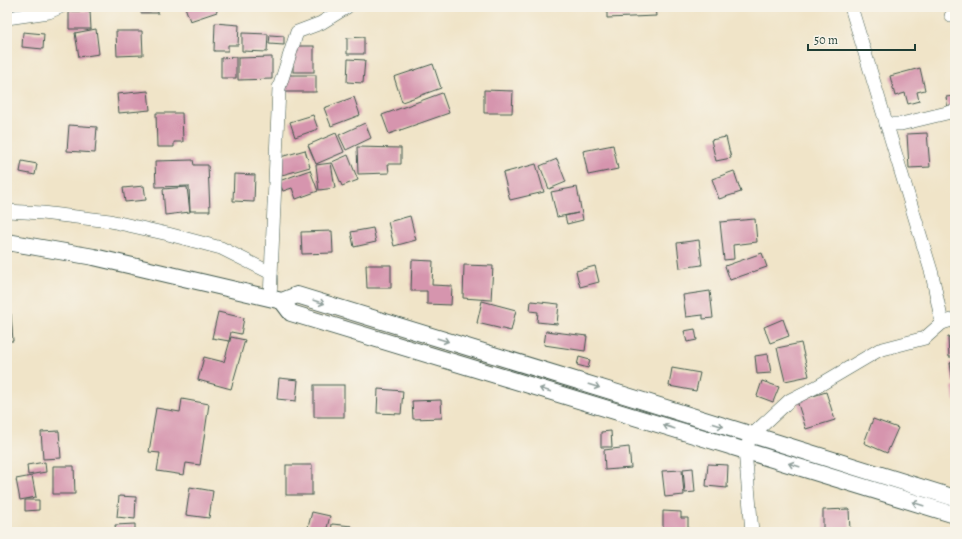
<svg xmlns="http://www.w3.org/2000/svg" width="962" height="539" font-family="Alegreya,serif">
  <rect width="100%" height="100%" fill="#f7f3e8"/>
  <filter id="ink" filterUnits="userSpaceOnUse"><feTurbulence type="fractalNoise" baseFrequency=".025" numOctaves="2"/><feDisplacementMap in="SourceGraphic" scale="8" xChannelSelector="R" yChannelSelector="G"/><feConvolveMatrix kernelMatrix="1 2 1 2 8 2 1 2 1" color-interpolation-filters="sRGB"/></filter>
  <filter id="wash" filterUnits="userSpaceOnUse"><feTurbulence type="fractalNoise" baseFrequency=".012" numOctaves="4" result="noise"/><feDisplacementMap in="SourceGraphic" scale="16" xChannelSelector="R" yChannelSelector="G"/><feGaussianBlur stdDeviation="0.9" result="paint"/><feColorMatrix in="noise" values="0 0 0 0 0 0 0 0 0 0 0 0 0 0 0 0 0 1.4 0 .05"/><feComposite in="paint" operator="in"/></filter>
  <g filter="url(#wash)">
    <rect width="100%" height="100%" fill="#f0e4c8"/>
    <g id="blocks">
      <g fill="#d695ae">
        <polygon points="7,7 14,7 14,17 7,18"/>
        <rect x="141" y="7" width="17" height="6"/>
        <polygon points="185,7 216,7 217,12 190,21"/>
        <polygon points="607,7 655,7 656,16 607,18"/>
        <polygon points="69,11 90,11 91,29 69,29"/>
        <polygon points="215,23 239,25 238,45 228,45 228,51 214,51"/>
        <polygon points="96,29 99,54 79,57 75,33"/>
        <polygon points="116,31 142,31 143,55 117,56"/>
        <polygon points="23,32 44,34 43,49 22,47"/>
        <polygon points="242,33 268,34 267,52 242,51"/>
        <polygon points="270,35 284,36 284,45 269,44"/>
        <polygon points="364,37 364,54 347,54 347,38"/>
        <rect x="293" y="46" width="21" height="26"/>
        <polygon points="236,57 236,78 221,78 221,58"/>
        <polygon points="272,57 272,79 238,80 238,58"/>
        <polygon points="348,59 365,60 363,83 347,82"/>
        <polygon points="433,64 441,88 402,102 394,77"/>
        <polygon points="920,68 925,90 917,92 919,101 908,104 905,93 895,96 890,76"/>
        <rect x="283" y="75" width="33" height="17"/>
        <polygon points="484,90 513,91 512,113 484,113"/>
        <polygon points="148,91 150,110 119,113 117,94"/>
        <polygon points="442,93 449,113 389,134 382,115"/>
        <polygon points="955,96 955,108 948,109 946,97"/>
        <polygon points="354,97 360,115 331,126 324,108"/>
        <polygon points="156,113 182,113 183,142 174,142 174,147 157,147"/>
        <polygon points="313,115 318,129 295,137 290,122"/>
        <polygon points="365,123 371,138 346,150 339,135"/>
        <polygon points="69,125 97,127 95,153 67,151"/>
        <polygon points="336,133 344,152 316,164 308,145"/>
        <polygon points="927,133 930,167 909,168 907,134"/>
        <polygon points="726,137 731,158 716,161 711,140"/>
        <polygon points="613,145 618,169 588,175 583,151"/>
        <polygon points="357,147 401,148 401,164 388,164 389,173 358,174"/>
        <polygon points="305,150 310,167 282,175 277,158"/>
        <polygon points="348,155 358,180 342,186 332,162"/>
        <polygon points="557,159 566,182 549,189 540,166"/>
        <polygon points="193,160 194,165 208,165 210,211 190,211 189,186 156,187 155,161"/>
        <polygon points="22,161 37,164 35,175 20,172"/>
        <polygon points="331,163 335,188 319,190 316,165"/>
        <polygon points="536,164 544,192 510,200 503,173"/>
        <polygon points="310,170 318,191 296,199 292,188 283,191 279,181"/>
        <polygon points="734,171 741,192 719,199 712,179"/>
        <polygon points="234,174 255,175 254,202 233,201"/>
        <polygon points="144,186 146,200 125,202 123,188"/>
        <polygon points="187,187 190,212 165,215 163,189"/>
        <polygon points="577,187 583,220 567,224 565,216 578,213 557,217 551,192"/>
        <polygon points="410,216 416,240 394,246 388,222"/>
        <polygon points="755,219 757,242 733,245 734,259 724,260 720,222"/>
        <polygon points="373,228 376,242 354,247 351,232"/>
        <polygon points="332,231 333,253 302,254 301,232"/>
        <polygon points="699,240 702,265 680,268 677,243"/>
        <polygon points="762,253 767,267 730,280 725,266"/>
        <polygon points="412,260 433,261 432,285 452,286 451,305 427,304 427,291 411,291"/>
        <polygon points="366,265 391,265 391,288 367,288"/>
        <polygon points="464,265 493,266 491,300 463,298"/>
        <polygon points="595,266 599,282 580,287 576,271"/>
        <polygon points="710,291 713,318 703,319 703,315 686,317 683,295"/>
        <polygon points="482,301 516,310 511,331 477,323"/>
        <polygon points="531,301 559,304 557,324 537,322 538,312 530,311"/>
        <polygon points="218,312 244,318 241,334 231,332 229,341 212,338"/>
        <polygon points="7,314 11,314 13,341 7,341"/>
        <polygon points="783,319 789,336 770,343 764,327"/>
        <polygon points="695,329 697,340 687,342 684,331"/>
        <polygon points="546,331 587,336 585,351 544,345"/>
        <polygon points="231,337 245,340 231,389 198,380 204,357 224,362"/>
        <polygon points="948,337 955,337 955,357 949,357"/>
        <polygon points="801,343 809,376 785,381 777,348"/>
        <polygon points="768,354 771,373 757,374 755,356"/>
        <polygon points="579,357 590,360 588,368 577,365"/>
        <polygon points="955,362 955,382 953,383 950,363"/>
        <polygon points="672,368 700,373 696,391 669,386"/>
        <polygon points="279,378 298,380 296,401 277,399"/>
        <polygon points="762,381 779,387 773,402 757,396"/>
        <rect x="314" y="385" width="30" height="32"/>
        <polygon points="952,386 955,386 955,401 954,401"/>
        <polygon points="378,389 403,391 401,414 377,413"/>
        <polygon points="826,392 835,420 806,429 797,401"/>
        <polygon points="182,399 209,404 200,465 186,463 184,475 157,471 160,453 149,452 156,408 180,412"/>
        <polygon points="441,400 442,418 413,419 412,401"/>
        <polygon points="873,419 898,428 887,453 864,443"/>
        <polygon points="59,431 61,458 43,459 41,432"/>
        <polygon points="611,431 612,447 601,447 601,432"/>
        <polygon points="629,447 631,468 605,470 604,450"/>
        <polygon points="45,462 46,472 28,475 27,465"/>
        <polygon points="708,464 728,465 727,488 706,486"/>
        <rect x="286" y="465" width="26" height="30"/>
        <polygon points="53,466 74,466 75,494 53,494"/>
        <polygon points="693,468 695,492 685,493 683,469"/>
        <polygon points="682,470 684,495 665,497 662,471"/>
        <polygon points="32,476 36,497 20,500 16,479"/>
        <polygon points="190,487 213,491 209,518 186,515"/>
        <polygon points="119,496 136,497 135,519 117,517"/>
        <polygon points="25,500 39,500 39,510 25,511"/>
        <polygon points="849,509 850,532 823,532 823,510"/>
        <polygon points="663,511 681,512 681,518 688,518 688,532 663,532"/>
        <polygon points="312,512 330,516 326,532 307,531"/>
        <polygon points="135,524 135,532 116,532 115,525"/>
        <polygon points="332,524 352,526 351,532 331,532"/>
        <polygon points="18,529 30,530 29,532 18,532"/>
      </g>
    </g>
  </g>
  <g filter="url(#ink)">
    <use href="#blocks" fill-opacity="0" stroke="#3e564a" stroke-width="1"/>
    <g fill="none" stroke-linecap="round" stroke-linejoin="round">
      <defs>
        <g id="minor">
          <polyline points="951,16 955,14"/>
          <polyline points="7,18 49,12 60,7"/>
          <polyline points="886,124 901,124 955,111"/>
          <polyline points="7,211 42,213 110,221 168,234 221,248 271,273"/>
          <polyline points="270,299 279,88 297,32 321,23 347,7"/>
          <polyline points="942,323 955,319"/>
          <polyline points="752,532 745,450 752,435 790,400 818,386 879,350 925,338 942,323 932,274 851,7"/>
        </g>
        <g id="tertiary">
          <polyline points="7,242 94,257 282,301 297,295 624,395 955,498"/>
          <polyline points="282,301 291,313 707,439 955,515"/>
        </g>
      </defs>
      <use href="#minor" stroke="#3e564a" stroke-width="14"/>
      <use href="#tertiary" stroke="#3e564a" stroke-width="18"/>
      <use href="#minor" stroke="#fff" stroke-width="13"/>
      <use href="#tertiary" stroke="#fff" stroke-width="16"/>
    </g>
    <defs><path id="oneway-shaft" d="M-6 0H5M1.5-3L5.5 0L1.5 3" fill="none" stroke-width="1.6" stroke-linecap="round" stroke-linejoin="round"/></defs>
    <g stroke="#8f9e9a">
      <use href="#oneway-shaft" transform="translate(319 302) rotate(17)"/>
      <use href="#oneway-shaft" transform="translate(443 340) rotate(17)"/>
      <use href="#oneway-shaft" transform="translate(594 386) rotate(17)"/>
      <use href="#oneway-shaft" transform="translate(545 390) rotate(-163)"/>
      <use href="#oneway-shaft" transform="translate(718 425) rotate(17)"/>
      <use href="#oneway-shaft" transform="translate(669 427) rotate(-163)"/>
      <use href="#oneway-shaft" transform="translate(794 465) rotate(-163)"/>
      <use href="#oneway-shaft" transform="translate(918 504) rotate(-163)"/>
    </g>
  </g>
  <rect width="962" height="539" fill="none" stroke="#f7f3e8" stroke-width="24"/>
  <path d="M808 44v6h107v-6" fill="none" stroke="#1f3d34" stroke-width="2"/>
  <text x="814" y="44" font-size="12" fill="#1f3d34" stroke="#f7f3e8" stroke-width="3" paint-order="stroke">50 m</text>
</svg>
